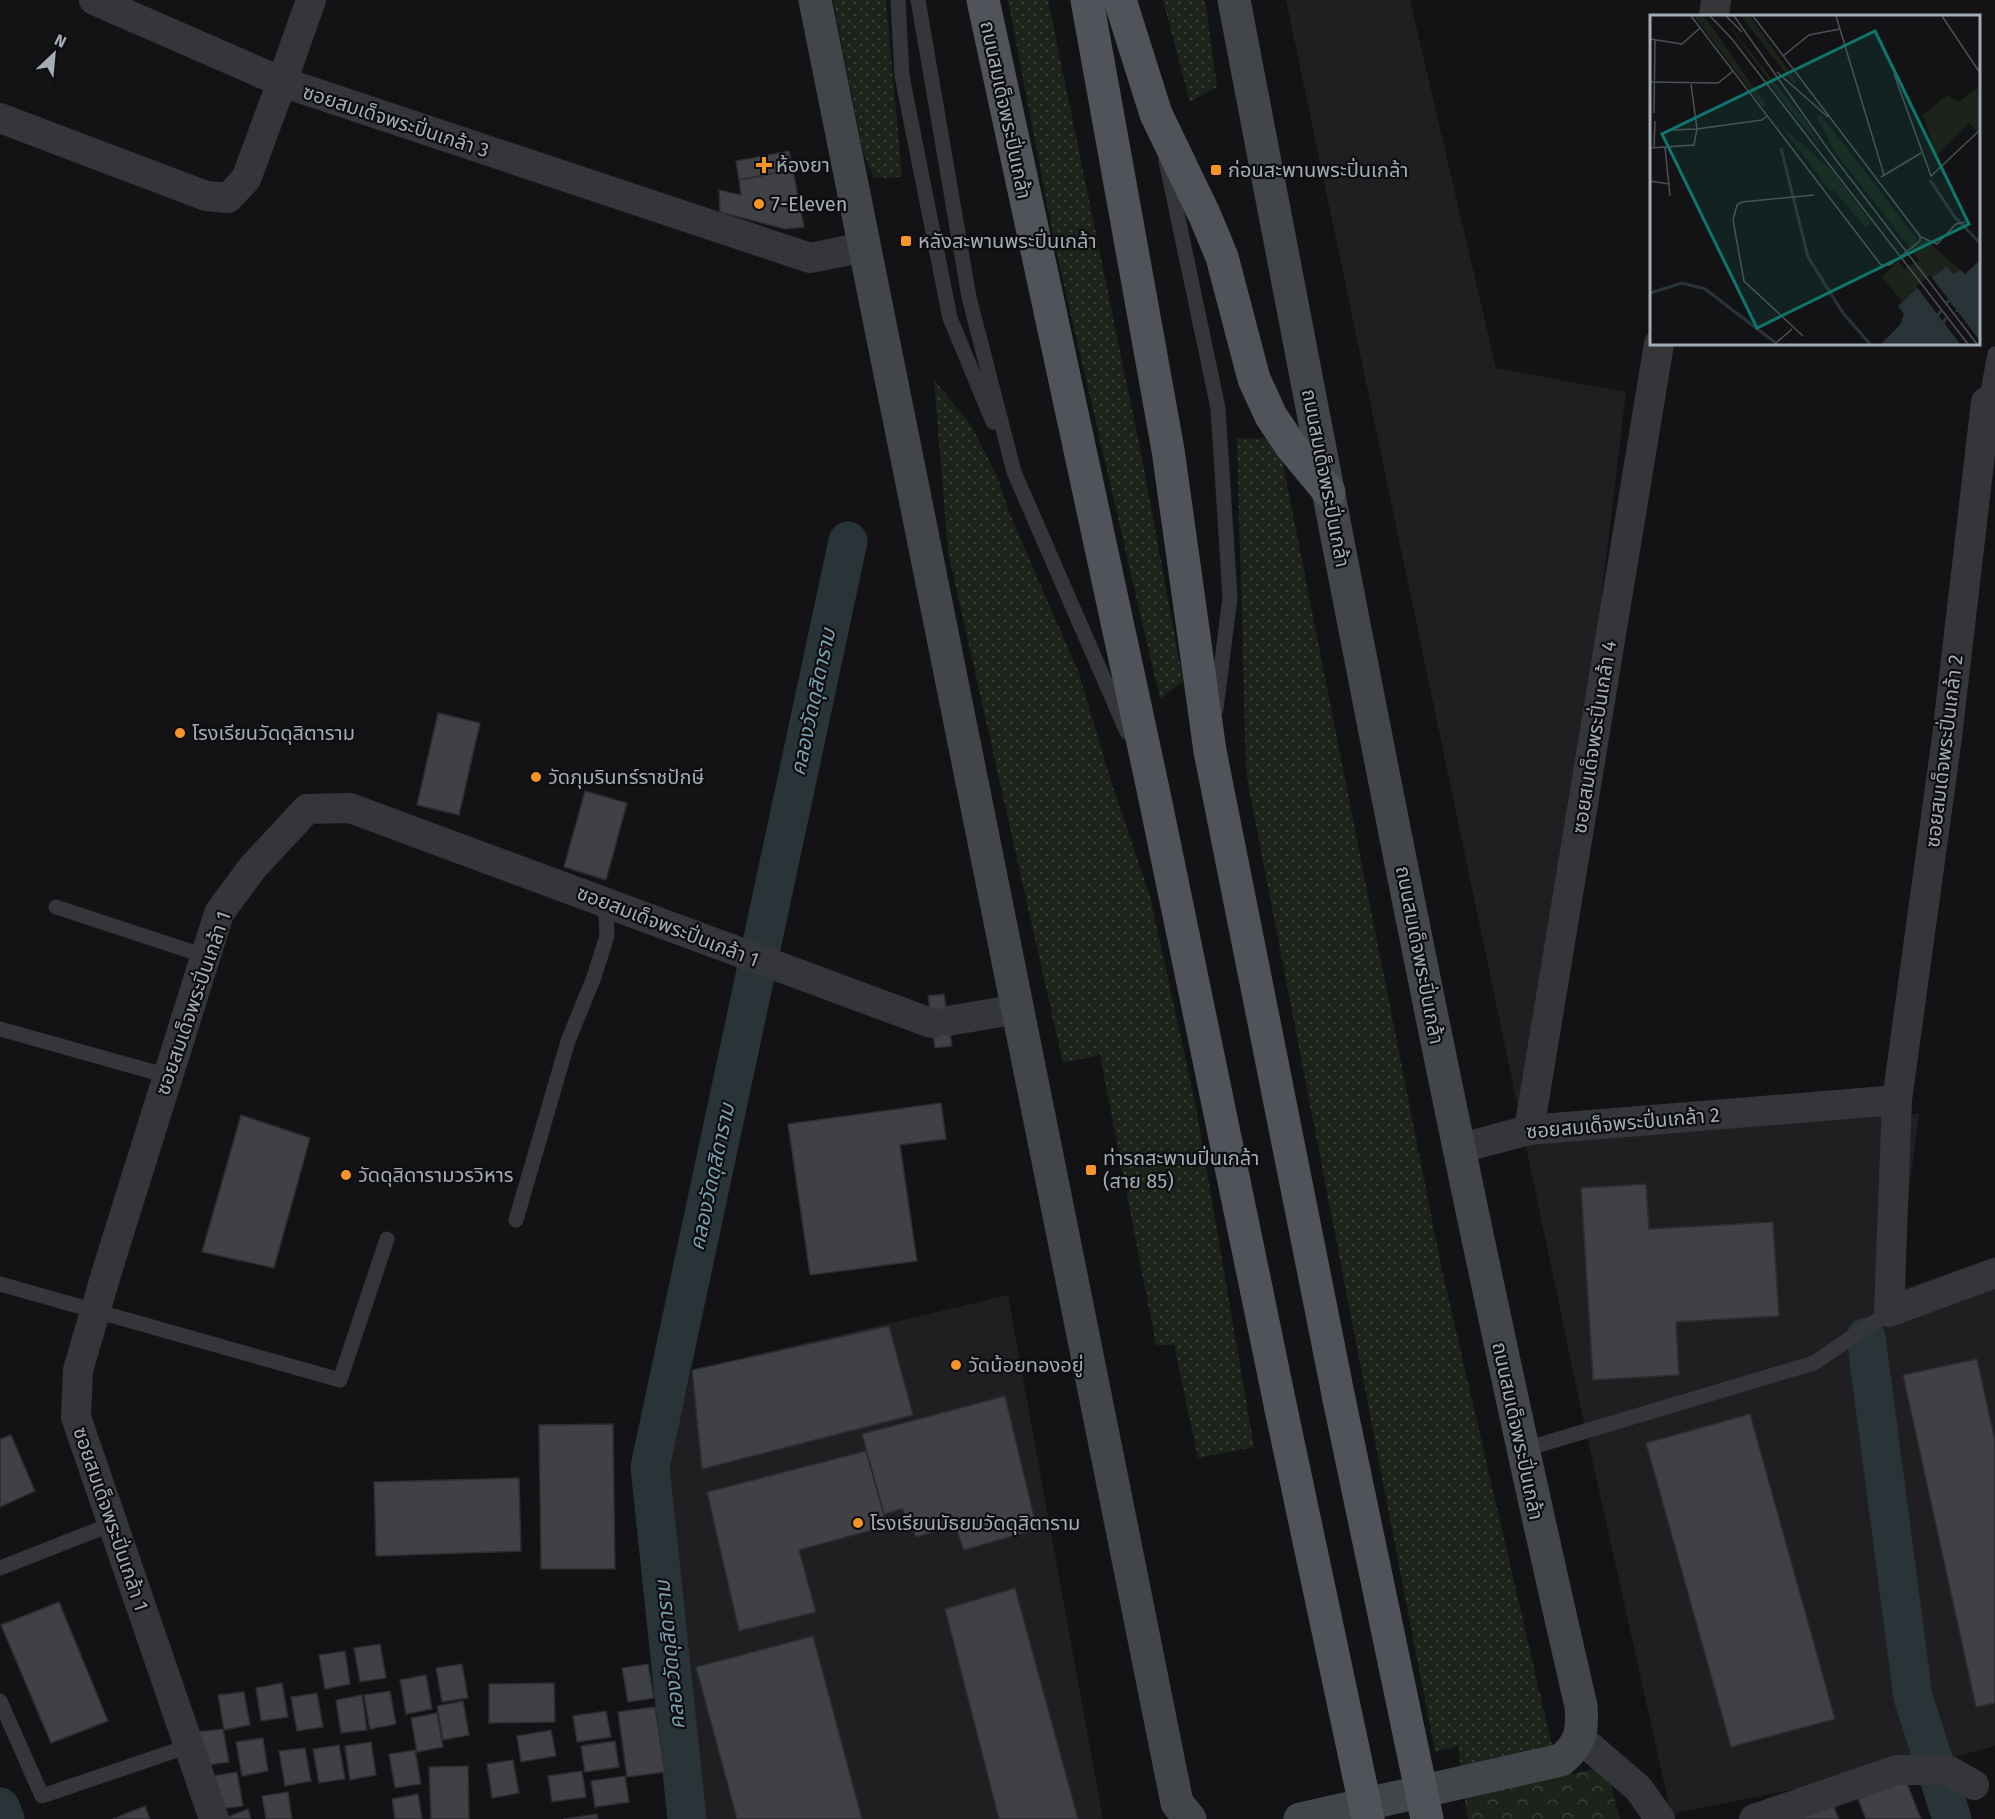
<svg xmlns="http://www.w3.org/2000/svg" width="1995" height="1819" font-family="'Fira Sans','Noto Sans Thai',sans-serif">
  <defs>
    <pattern id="forest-crowns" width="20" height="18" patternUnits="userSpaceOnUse" patternTransform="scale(1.5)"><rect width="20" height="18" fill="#1b231b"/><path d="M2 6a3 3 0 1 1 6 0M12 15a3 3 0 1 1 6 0" fill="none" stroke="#39403a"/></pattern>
    <pattern id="garden-dots" width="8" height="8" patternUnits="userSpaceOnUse" patternTransform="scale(1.5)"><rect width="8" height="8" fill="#1b231b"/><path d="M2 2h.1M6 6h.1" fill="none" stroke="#39403a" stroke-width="1.8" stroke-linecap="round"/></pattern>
  </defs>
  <rect width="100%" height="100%" fill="#131315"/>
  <g fill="#1f1f22">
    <polygon points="1286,0 1410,0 1496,368 1626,392 1540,1113 1919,1114 1905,1222 1906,1288 1995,1257 1995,1746 1951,1758 1671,1814 1582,1414"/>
    <polygon points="1008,1295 1103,1819 703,1819 663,1484 692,1370"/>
  </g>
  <polygon fill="url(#forest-crowns)" points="1606,1767 1620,1819 1468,1819 1464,1795"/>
  <g fill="url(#garden-dots)">
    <polygon points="833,0 886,0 902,177 874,178 863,151"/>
    <polygon points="1008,0 1048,0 1143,463 1183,681 1160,699 1055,246"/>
    <polygon points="1163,0 1205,0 1217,87 1190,102"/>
    <polygon points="934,380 971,425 997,476 1010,515 1079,673 1113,788 1150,896 1196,1107 1254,1447 1198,1458 1174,1345 1156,1345 1100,1055 1063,1063 948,552"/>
    <polygon points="1237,438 1278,439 1442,1270 1559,1776 1464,1795 1458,1746 1435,1752 1246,773"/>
  </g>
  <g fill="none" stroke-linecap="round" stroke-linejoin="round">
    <g stroke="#293439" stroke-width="39">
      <polyline points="1866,1337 1913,1697 1952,1819"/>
      <polyline points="0,1807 5,1819"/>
      <polyline points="687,1819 650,1467 848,541"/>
    </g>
  </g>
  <g fill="#3f4145" stroke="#2d2d31" stroke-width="1.5">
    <polygon points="789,151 793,170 739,180 736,161"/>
    <polygon points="793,170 804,227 785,229 720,212 719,190 741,195 739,180"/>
    <polygon points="438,713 480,723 459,815 417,805"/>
    <polygon points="585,791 627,803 606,880 564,867"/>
    <polygon points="944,994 952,1046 935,1048 928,996"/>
    <polygon points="941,1103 946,1139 900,1145 917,1261 810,1275 788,1124"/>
    <polygon points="241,1115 310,1138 274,1268 202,1252"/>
    <polygon points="1646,1184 1649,1229 1773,1222 1779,1316 1676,1322 1679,1375 1593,1380 1581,1188"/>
    <polygon points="889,1326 913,1415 702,1469 692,1370"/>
    <polygon points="1977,1359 1995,1441 1995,1703 1976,1707 1903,1375"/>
    <polygon points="1005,1396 1037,1529 964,1550 955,1526 916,1537 902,1509 884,1514 862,1434"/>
    <polygon points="1750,1414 1835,1719 1731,1747 1646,1443"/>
    <polygon points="613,1424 615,1569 541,1569 539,1425"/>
    <polygon points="11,1435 35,1491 0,1507 0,1439"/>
    <polygon points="866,1451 887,1526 799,1550 816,1612 739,1631 707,1492"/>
    <polygon points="519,1478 521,1551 376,1556 374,1482"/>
    <polygon points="1015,1588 1078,1819 999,1819 945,1609"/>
    <polygon points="59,1602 108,1721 51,1743 1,1625"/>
    <polygon points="813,1636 862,1819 737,1819 696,1667"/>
    <polygon points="380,1644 386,1678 360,1682 354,1648"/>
    <polygon points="345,1651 350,1684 325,1689 319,1655"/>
    <polygon points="462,1664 468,1698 442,1702 436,1668"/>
    <polygon points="648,1664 654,1698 628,1702 622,1668"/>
    <polygon points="426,1675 432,1709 406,1714 400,1680"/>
    <polygon points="282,1683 288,1717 261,1721 256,1688"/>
    <polygon points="554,1683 555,1722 489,1723 489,1684"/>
    <polygon points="390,1691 396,1724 370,1729 364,1695"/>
    <polygon points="244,1692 250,1725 224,1730 218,1695"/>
    <polygon points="317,1693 323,1727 297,1731 291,1697"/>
    <polygon points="362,1695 367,1730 341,1733 336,1700"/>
    <polygon points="463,1701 469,1735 443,1740 437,1706"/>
    <polygon points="655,1707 665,1772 627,1777 618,1712"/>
    <polygon points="606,1711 611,1737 577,1742 573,1716"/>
    <polygon points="437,1713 443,1747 417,1752 411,1718"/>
    <polygon points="223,1729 229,1762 203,1766 197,1732"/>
    <polygon points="551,1730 556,1756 521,1762 517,1736"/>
    <polygon points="263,1738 268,1771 242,1776 236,1742"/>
    <polygon points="615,1741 619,1767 585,1772 581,1746"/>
    <polygon points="371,1742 376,1775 350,1780 345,1746"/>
    <polygon points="339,1745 345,1779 319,1783 313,1749"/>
    <polygon points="305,1748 311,1781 285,1786 279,1751"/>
    <polygon points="415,1750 421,1784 395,1788 389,1754"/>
    <polygon points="513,1760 519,1793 492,1798 487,1764"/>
    <polygon points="468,1766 469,1819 431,1819 429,1767"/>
    <polygon points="582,1771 586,1797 552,1802 548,1776"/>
    <polygon points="237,1772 243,1806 217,1809 211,1776"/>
    <polygon points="625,1776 629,1802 595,1807 591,1781"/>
    <polygon points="1906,1781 1921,1819 1866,1819 1858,1799"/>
    <polygon points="288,1792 292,1819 266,1819 262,1796"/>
    <polygon points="418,1794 422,1819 395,1819 392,1799"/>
    <polygon points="1831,1800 1839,1819 1783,1819"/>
    <polygon points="145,1806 150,1819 113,1819"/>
    <polygon points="248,1809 251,1819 223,1819"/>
    <polygon points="597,1814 598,1819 563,1819"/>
  </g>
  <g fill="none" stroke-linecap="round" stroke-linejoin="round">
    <g stroke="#34363a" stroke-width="15">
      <polyline points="898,0 902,76 950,318 993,422"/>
      <polyline points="918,0 969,297 1014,472 1127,732"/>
      <polyline points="1166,161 1218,408 1230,597 1216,709"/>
      <polyline points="1986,402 1995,354"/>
      <polyline points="56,907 205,956"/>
      <polyline points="0,1029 168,1076"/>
      <polyline points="516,1220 568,1041 594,977 607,936 605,902"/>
      <polyline points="0,1284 340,1380 387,1239"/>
      <polyline points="1522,1450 1814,1363 1889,1312"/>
      <polyline points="0,1568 112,1524"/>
      <polyline points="0,1701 42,1796 189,1746"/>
    </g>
    <g stroke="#34363a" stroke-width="30">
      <polyline points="94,0 282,82 311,0"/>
      <polyline points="1714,16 1716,0"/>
      <polyline points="0,118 206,196 228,198 246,179 282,82 810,258 865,247"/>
      <polyline points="1986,402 1947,737 1897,1100 1889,1312 1995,1273"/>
      <polyline points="948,1021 1018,1009"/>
      <polyline points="1529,1130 1659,344"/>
      <polyline points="1458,1149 1529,1130 1897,1100"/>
      <polyline points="1581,1739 1639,1789 1660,1819"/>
      <polyline points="214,1819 76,1417 78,1370 107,1271 219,913 253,867 307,809 350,808 931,1023"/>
      <polyline points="1754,1819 1897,1770 1948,1770 1974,1785"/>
    </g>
    <g stroke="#42454a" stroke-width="33">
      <polyline points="815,0 1177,1803 1190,1819"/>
      <path d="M 1234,0 C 1343,570 1450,1140 1581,1706 C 1583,1730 1581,1744 1561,1760 L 1300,1819"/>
    </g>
    <g stroke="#505359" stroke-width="33">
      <polyline points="983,0 1153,789 1281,1409"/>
      <polyline points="1087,0 1168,450 1210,751 1339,1399"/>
      <polyline points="1120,0 1156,114 1205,216 1222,257 1254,379 1271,416 1291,446 1329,492"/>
    </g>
    <g stroke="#505359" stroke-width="33">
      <polyline points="1339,1399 1427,1819"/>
      <polyline points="1281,1409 1368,1819"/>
    </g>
  </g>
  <g fill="#f99527" stroke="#0e0e10" stroke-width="2">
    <path d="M761 156h6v6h6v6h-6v6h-6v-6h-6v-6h6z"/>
    <rect x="1210" y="164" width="12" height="12" rx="3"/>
    <circle cx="759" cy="204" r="6"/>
    <rect x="900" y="235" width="12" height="12" rx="3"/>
    <circle cx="180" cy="733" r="6"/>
    <circle cx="536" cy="777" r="6"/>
    <rect x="1085" y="1164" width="12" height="12" rx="3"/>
    <circle cx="346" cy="1175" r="6"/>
    <circle cx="956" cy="1365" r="6"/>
    <circle cx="858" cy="1523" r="6"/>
  </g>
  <g text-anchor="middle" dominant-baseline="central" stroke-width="4.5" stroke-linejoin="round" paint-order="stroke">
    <g font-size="20" fill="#a4acb6" stroke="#0e0e10">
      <text transform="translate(1006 110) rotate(78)">ถนนสมเด็จพระปิ่นเกล้า</text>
      <text transform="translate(396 121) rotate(18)">ซอยสมเด็จพระปิ่นเกล้า 3</text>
      <text transform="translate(1326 478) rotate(79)">ถนนสมเด็จพระปิ่นเกล้า</text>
      <text transform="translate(1594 737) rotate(-81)">ซอยสมเด็จพระปิ่นเกล้า 4</text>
      <text transform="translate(1944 751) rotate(-83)">ซอยสมเด็จพระปิ่นเกล้า 2</text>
      <text transform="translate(668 926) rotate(21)">ซอยสมเด็จพระปิ่นเกล้า 1</text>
      <text transform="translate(1420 955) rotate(79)">ถนนสมเด็จพระปิ่นเกล้า</text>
      <text transform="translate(193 1003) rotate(-71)">ซอยสมเด็จพระปิ่นเกล้า 1</text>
      <text transform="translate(1623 1123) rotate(-5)">ซอยสมเด็จพระปิ่นเกล้า 2</text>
      <text transform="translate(1518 1431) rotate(78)">ถนนสมเด็จพระปิ่นเกล้า</text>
      <text transform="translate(111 1519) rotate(71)">ซอยสมเด็จพระปิ่นเกล้า 1</text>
    </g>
    <g font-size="20" fill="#a4acb6" stroke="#0e0e10" text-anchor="start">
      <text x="776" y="165">ห้องยา</text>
      <text x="1228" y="170">ก่อนสะพานพระปิ่นเกล้า</text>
      <text x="771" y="204">7-Eleven</text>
      <text x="918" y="241">หลังสะพานพระปิ่นเกล้า</text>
      <text x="192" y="733">โรงเรียนวัดดุสิตาราม</text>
      <text x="548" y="777">วัดภุมรินทร์ราชปักษี</text>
      <text x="1103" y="1158">ท่ารถสะพานปิ่นเกล้า<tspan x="1103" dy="23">(สาย 85)</tspan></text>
      <text x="358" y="1175">วัดดุสิดารามวรวิหาร</text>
      <text x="968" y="1365">วัดน้อยทองอยู่</text>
      <text x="870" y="1523">โรงเรียนมัธยมวัดดุสิตาราม</text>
    </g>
    <g font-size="21" font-style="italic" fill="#79a0b3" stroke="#0e0e10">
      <text transform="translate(813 702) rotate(-78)">คลองวัดดุสิดาราม</text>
      <text transform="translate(712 1177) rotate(-78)">คลองวัดดุสิดาราม</text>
      <text transform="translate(670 1655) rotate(-96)">คลองวัดดุสิดาราม</text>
    </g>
  </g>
  <g transform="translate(1650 15)">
    <rect width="330" height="330" fill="#131315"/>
    <path d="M 275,224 L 310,255 L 303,259 L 297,251 L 252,287 L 232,262 L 248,246 L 254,254 L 269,246 L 261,234 Z" fill="#1b231b"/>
    <path d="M 44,1 L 53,1 L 59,8 L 117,91 L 112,91 ZM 91,1 L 100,1 L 146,66 L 144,69 ZM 74,4 L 158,109 L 172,134 L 137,91 ZM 328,73 L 330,112 L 326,116 L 319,108 L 286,141 L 273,100 L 297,80 L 308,87 ZM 171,100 L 270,228 L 261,234 L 185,137 L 167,102 ZM 131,111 L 181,155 L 221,208 L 215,212 L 184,175 L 181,177 Z" fill="#1b231b"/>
    <path d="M 330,245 L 330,329 L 231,329 L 250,310 L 254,299 L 248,291 L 263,277 L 297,251 L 303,259 L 310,255 L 315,259 Z" fill="#293439"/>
    <path d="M 280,260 L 330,326 L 330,329 L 310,329 L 266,271 Z" fill="#131315"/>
    <path fill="none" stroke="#293439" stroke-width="3" d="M 131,133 L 158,242 L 193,298 L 220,329M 280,165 L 304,201 L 330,228M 0,278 L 32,268 L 55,274 L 127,329M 297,288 L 314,266 L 330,256M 302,290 L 311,270M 307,297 L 313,267M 266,329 L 291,296M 282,329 L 296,303"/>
    <path fill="none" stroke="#4d5055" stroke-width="1.5" d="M 41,1 L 231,250 L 240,250 L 270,226 L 270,221 L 103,1M 60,1 L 82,24 L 318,329M 76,1 L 92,17M 84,1 L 180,137 L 327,329M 186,1 L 234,160M 292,1 L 330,58M 0,24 L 32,29 L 50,13M 133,41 L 159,20 L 190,14M 127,57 L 178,102M 244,59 L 281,161 L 330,115M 0,67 L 68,68 L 83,56M 4,98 L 5,25M 20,115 L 47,114 L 41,69M 15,132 L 20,181M 0,133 L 44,130 L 47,114 L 112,105 L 117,101M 4,133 L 5,106M 231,162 L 271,138M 0,166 L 19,169M 271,222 L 287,229 L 306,209 L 315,207M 153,321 L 94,266 L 83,205 L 87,190 L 92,187 L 164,180M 125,329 L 142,314"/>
    <path fill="#0f766e" fill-opacity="0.15" stroke="#0f766e" stroke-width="3" d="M 225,16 L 319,209 L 107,313 L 12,119 Z"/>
    <rect width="330" height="330" fill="none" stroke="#a4acb6" stroke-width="3"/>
  </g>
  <g transform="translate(54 54) rotate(26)" stroke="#0e0e10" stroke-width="4.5" paint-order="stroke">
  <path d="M0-4.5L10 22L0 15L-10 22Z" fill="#a4acb6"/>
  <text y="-9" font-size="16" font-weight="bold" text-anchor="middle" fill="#a4acb6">N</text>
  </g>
</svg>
